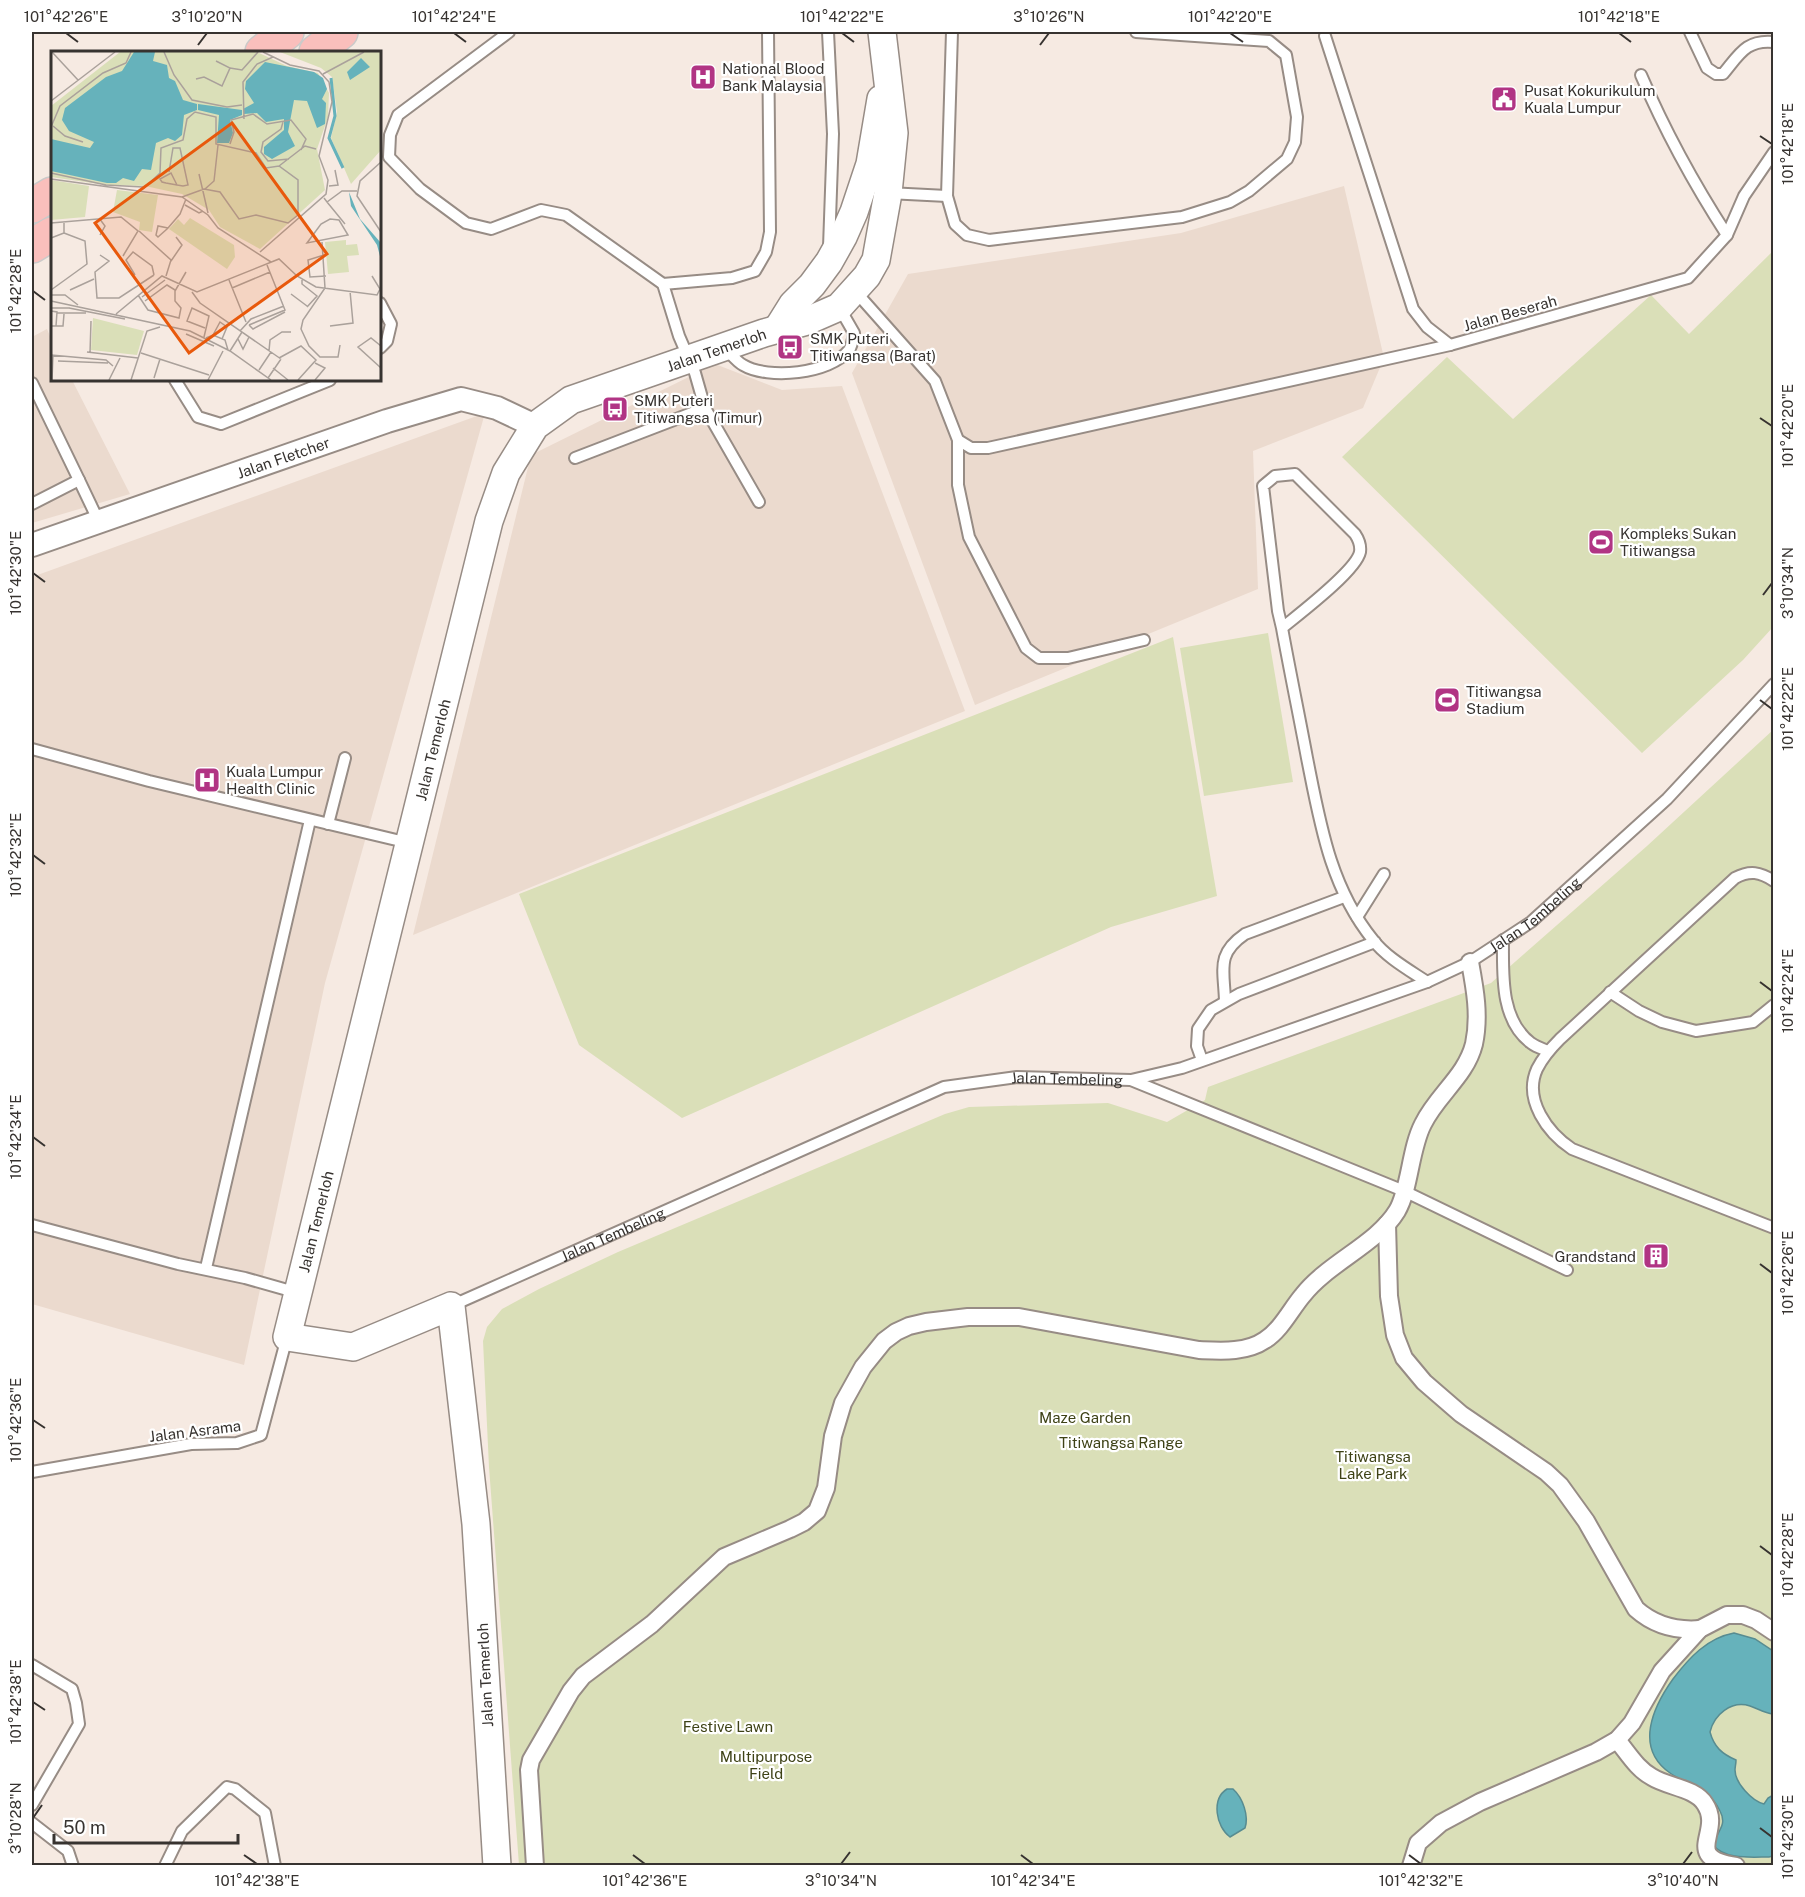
<svg xmlns="http://www.w3.org/2000/svg" width="1805" height="1897" font-family="'Public Sans',sans-serif">
  <rect width="100%" height="100%" fill="#f6eae2"/>
  <g fill="#ebdace">
    <polygon points="1344,186 1384,358 1363,408 1253,451 1258,589 975,705 852,373 908,274 1181,233"/>
    <polygon points="47,329 52,341 52,380 72,380 130,494 32,523 32,337"/>
    <polygon points="715,364 782,390 842,386 965,711 413,935 531,455"/>
    <polygon points="485,413 325,983 244,1365 32,1304 32,577"/>
  </g>
  <g fill="#dadfb8">
    <polygon points="1773,251 1773,627 1743,660 1642,753 1342,457 1447,357 1513,419 1651,295 1689,334"/>
    <polygon points="1268,633 1293,782 1204,796 1180,648"/>
    <polygon points="1173,637 1217,896 1111,927 682,1118 579,1045 519,894"/>
    <polygon points="1773,730 1773,1865 519,1865 489,1467 483,1341 487,1327 502,1309 539,1289 618,1252 945,1114 969,1107 1108,1103 1167,1122 1205,1100 1208,1087 1491,983 1647,846"/>
  </g>
  <g fill="#66b2bb" stroke="#588c91" stroke-width="1.5">
    <path d="M 1734,1633 L 1755,1639 L 1773,1651 L 1773,1714 C 1764,1713 1759,1709 1750,1706 C 1731,1700 1714,1715 1710,1732 C 1714,1747 1722,1754 1736,1760 C 1736,1764 1735,1767 1735,1770 C 1735,1783 1752,1801 1764,1804 L 1768,1798 L 1773,1795 L 1773,1856 L 1769,1857 C 1752,1857 1725,1860 1713,1845 C 1716,1832 1728,1826 1720,1811 C 1709,1788 1689,1786 1670,1773 C 1634,1748 1653,1707 1673,1679 C 1689,1658 1707,1638 1734,1633 Z"/>
    <path d="M 1227,1789 L 1233,1789 C 1243,1798 1249,1816 1245,1828 L 1230,1837 C 1216,1827 1211,1799 1227,1789 Z"/>
  </g>
  <g fill="none" stroke-linecap="round" stroke-linejoin="round">
    <defs>
      <g id="service">
        <polyline points="509,32 398,115 390,135 389,157 420,189 466,223 491,229 541,210 566,215 663,284 679,336 695,373 705,408 759,502"/>
        <polyline points="828,32 833,134 829,247"/>
        <polyline points="952,32 947,196 955,224 967,235 989,240 1182,217 1230,202 1249,191 1287,159 1295,142 1297,117 1286,55 1269,41 1136,32"/>
        <path d="M 1690,32 L 1707,68 L 1716,74 L 1723,74 C 1739,55 1746,39 1774,42"/>
        <polyline points="1325,36 1413,309 1427,327 1450,345 1688,278 1727,235 1744,196 1774,152"/>
        <path d="M 1641,75 C 1665,131 1694,184 1727,235"/>
        <polyline points="888,193 947,196"/>
        <polyline points="663,284 732,278 755,271 766,252 770,232 768,32"/>
        <polyline points="855,291 935,381 958,440 971,448 988,448 1450,345"/>
        <polyline points="380,303 391,324 387,341 380,348"/>
        <path d="M 726,349 C 731,354 737,362 743,365 C 768,380 830,374 849,350 C 852,346 853,339 854,333 L 839,307"/>
        <polyline points="175,380 198,417 221,424 330,380"/>
        <polyline points="32,383 79,480 32,504"/>
        <polyline points="958,440 958,485 969,537 1026,648 1039,658 1068,658 1144,640"/>
        <polyline points="575,458 705,408"/>
        <polyline points="79,480 99,522"/>
        <path d="M 1282,628 C 1299,614 1356,571 1360,552 C 1361,545 1359,540 1355,534 L 1295,474 L 1275,476 L 1263,486 L 1278,611 L 1282,628 C 1290,672 1299,715 1307,758 C 1320,823 1330,887 1373,940 C 1386,957 1409,970 1427,982"/>
        <polyline points="32,749 149,781 409,843"/>
        <polyline points="328,824 345,758"/>
        <path d="M 1774,881 C 1760,872 1750,870 1735,878 L 1560,1039 C 1551,1048 1543,1057 1537,1069 C 1523,1100 1548,1133 1572,1149 L 1774,1228"/>
        <polyline points="1357,917 1384,874"/>
        <path d="M 1503,940 C 1503,974 1500,1020 1531,1043 C 1536,1047 1543,1049 1548,1051"/>
        <polyline points="1610,992 1639,1011 1662,1022 1696,1031 1753,1022 1774,1005"/>
        <path d="M 1225,1001 C 1224,969 1216,954 1245,934 L 1344,897"/>
        <polyline points="1202,1060 1197,1046 1198,1029 1211,1010 1239,994 1375,942"/>
        <polyline points="1131,1080 1404,1191 1567,1270"/>
        <polyline points="32,1225 178,1264 245,1278 298,1293"/>
        <polyline points="206,1268 310,820"/>
        <path id="s1" d="M 451,1306 L 944,1087 L 1017,1077 L 1131,1080 L 1182,1068 L 1427,982 L 1470,962 L 1531,922 L 1667,799 L 1774,684"/>
        <polyline points="32,1472 191,1444 237,1443 261,1435 287,1337"/>
        <polyline points="32,1665 72,1689 76,1703 79,1724 32,1805"/>
        <polyline points="32,1823 68,1851 73,1866"/>
        <polyline points="165,1866 182,1831 227,1787 235,1789 265,1813 275,1866"/>
      </g>
      <g id="pedestrian">
        <path d="M 1387,1224 L 1389,1296 L 1395,1335 L 1404,1358 L 1424,1382 L 1461,1414 L 1546,1472 L 1560,1485 L 1586,1521 L 1636,1609 C 1654,1625 1676,1631 1700,1629"/>
        <path d="M 1617,1740 C 1628,1753 1637,1769 1652,1777 C 1668,1787 1695,1788 1705,1804 C 1724,1832 1680,1857 1736,1866"/>
        <path d="M 535,1866 L 529,1770 L 531,1760 L 571,1691 L 583,1676 L 652,1624 L 724,1557 L 790,1529 L 804,1522 L 817,1511 L 826,1488 L 833,1436 L 843,1403 L 863,1367 L 884,1341 L 896,1332 L 909,1326 L 926,1322 L 968,1317 L 1019,1317 L 1199,1350 C 1221,1351 1246,1353 1265,1340 C 1281,1330 1291,1309 1303,1295 C 1328,1263 1377,1244 1397,1211 C 1410,1189 1410,1149 1423,1124 C 1437,1095 1466,1076 1474,1044 C 1480,1016 1475,989 1470,962"/>
        <polyline points="1411,1866 1418,1843 1441,1823 1480,1802 1596,1752 1617,1740 1632,1723 1662,1671 1700,1629 1727,1615 1743,1615 1756,1620 1774,1632"/>
      </g>
      <g id="minor">
        <path id="s2" d="M 32,545 L 387,421 L 461,399 L 497,408 L 535,426"/>
      </g>
      <g id="tertiary">
        <polyline points="778,328 793,304 812,285 829,262 843,237 854,212 870,164 881,99"/>
        <path id="s3" d="M 497,1866 L 476,1524 L 451,1306 L 353,1347 L 287,1337 L 489,521 L 506,473 L 535,426 L 571,400 L 764,333 L 807,321 L 839,307 L 867,276 L 876,260 L 888,193 L 894,133 L 882,32"/>
      </g>
      <g id="primary">
        <polyline points="262,52 287,32"/>
        <polyline points="316,52 341,32"/>
        <polyline points="32,206 52,194"/>
        <polyline points="32,246 52,234"/>
      </g>
    </defs>
    <use href="#service" stroke="#978c85" stroke-width="14"/>
    <use href="#pedestrian" stroke="#978c85" stroke-width="20"/>
    <use href="#minor" stroke="#978c85" stroke-width="26"/>
    <use href="#tertiary" stroke="#978c85" stroke-width="30"/>
    <use href="#primary" stroke="#cbcac9" stroke-width="36"/>
    <use href="#service" stroke="#fff" stroke-width="10"/>
    <use href="#pedestrian" stroke="#fff" stroke-width="16"/>
    <use href="#minor" stroke="#fff" stroke-width="22"/>
    <use href="#tertiary" stroke="#fff" stroke-width="27"/>
    <use href="#primary" stroke="#fabfbc" stroke-width="33"/>
  </g>
  <path fill="none" stroke="#373330" stroke-width="2" d="M 66,33 L 78,42M 454,33 L 466,42M 842,33 L 854,42M 1230,33 L 1243,42M 1619,33 L 1631,42M 198,45 L 207,33M 1040,45 L 1049,33M 1760,136 L 1772,144M 33,291 L 45,300M 1760,418 L 1772,426M 33,573 L 45,582M 1763,595 L 1772,583M 1760,700 L 1772,709M 33,855 L 45,864M 1760,982 L 1772,991M 33,1137 L 45,1146M 1760,1264 L 1772,1273M 33,1420 L 45,1428M 1760,1546 L 1772,1555M 33,1702 L 45,1710M 33,1818 L 42,1805M 1760,1828 L 1772,1837M 244,1855 L 257,1864M 633,1855 L 645,1864M 1021,1855 L 1033,1864M 1409,1855 L 1421,1864M 841,1864 L 850,1852M 1683,1864 L 1692,1852"/>
  <defs>
    <symbol id="hospital-square" viewBox="-11 -11 22 22"><rect x="-9" y="-9" width="18" height="18" rx="4" fill="#b13484" stroke="#fff"/><path d="M-5-5h3v3.5h4V-5h3V5h-3V1.5h-4V5h-3Z" fill="#fff"/></symbol>
    <symbol id="civic-square" viewBox="-11 -11 22 22"><rect x="-9" y="-9" width="18" height="18" rx="4" fill="#b13484" stroke="#fff"/><path d="M-.6-6.5H3V-4.5H.6V-3L4-1V1h2V6H-6V1h2V-1L-.6-3ZM-1.2 2.5V6h2.4V2.5Z" fill="#fff"/></symbol>
    <symbol id="bus-square" viewBox="-11 -11 22 22"><rect x="-9" y="-9" width="18" height="18" rx="4" fill="#b13484" stroke="#fff"/><path d="M-5-6H5V4H4V6H2V4H-2V6H-4V4H-5ZM-3.5-4V0h7V-4ZM-3.5 1.2v1.5H-2V1.2ZM2 1.2v1.5H3.5V1.2Z" fill="#fff"/></symbol>
    <symbol id="stadium-square" viewBox="-11 -11 22 22"><rect x="-9" y="-9" width="18" height="18" rx="4" fill="#b13484" stroke="#fff"/><path d="M0-5a6.5 5 0 1 0 0 10a6.5 5 0 1 0 0-10ZM-3.5-1.8h7v3.6h-7Z" fill="#fff"/></symbol>
    <symbol id="building-square" viewBox="-11 -11 22 22"><rect x="-9" y="-9" width="18" height="18" rx="4" fill="#b13484" stroke="#fff"/><path d="M-4-6H4V6H1V3H-1V6H-4ZM-2.5-4.3h1.7v1.8h-1.7ZM.8-4.3h1.7v1.8H.8ZM-2.5-1h1.7V.8h-1.7ZM.8-1h1.7V.8H.8Z" fill="#fff"/></symbol>
  </defs>
  <g fill-rule="evenodd">
    <use href="#hospital-square" x="688" y="62" width="30" height="30"/>
    <use href="#civic-square" x="1489" y="84" width="30" height="30"/>
    <use href="#bus-square" x="775" y="332" width="30" height="30"/>
    <use href="#bus-square" x="600" y="394" width="30" height="30"/>
    <use href="#stadium-square" x="1586" y="527" width="30" height="30"/>
    <use href="#stadium-square" x="1432" y="685" width="30" height="30"/>
    <use href="#hospital-square" x="192" y="765" width="30" height="30"/>
    <use href="#building-square" x="1641" y="1241" width="30" height="30"/>
  </g>
  <g text-anchor="middle" dominant-baseline="central" stroke-width="4.5" stroke-linejoin="round" paint-order="stroke">
    <g font-size="15" fill="#373330" stroke="#fff" text-anchor="start">
      <text x="722" y="68">National Blood<tspan x="722" dy="17">Bank Malaysia</tspan></text>
      <text x="1524" y="90">Pusat Kokurikulum<tspan x="1524" dy="17">Kuala Lumpur</tspan></text>
      <text x="810" y="338">SMK Puteri<tspan x="810" dy="17">Titiwangsa (Barat)</tspan></text>
      <text x="634" y="400">SMK Puteri<tspan x="634" dy="17">Titiwangsa (Timur)</tspan></text>
      <text x="1620" y="533">Kompleks Sukan<tspan x="1620" dy="17">Titiwangsa</tspan></text>
      <text x="1466" y="691">Titiwangsa<tspan x="1466" dy="17">Stadium</tspan></text>
      <text x="226" y="771">Kuala Lumpur<tspan x="226" dy="17">Health Clinic</tspan></text>
      <text x="1636" y="1256" text-anchor="end">Grandstand</text>
    </g>
    <g font-size="15" fill="#373330" stroke="#fff">
      <text transform="translate(1510 313) rotate(-16)">Jalan Beserah</text>
      <text stroke="none"><textPath href="#s3" startOffset="1880">Jalan Temerloh</textPath></text>
      <text stroke="none"><textPath href="#s2" startOffset="266">Jalan Fletcher</textPath></text>
      <text stroke="none"><textPath href="#s3" startOffset="1340">Jalan Temerloh</textPath></text>
      <text stroke="none"><textPath href="#s1" startOffset="1167">Jalan Tembeling</textPath></text>
      <text stroke="none"><textPath href="#s1" startOffset="663">Jalan Tembeling</textPath></text>
      <text stroke="none"><textPath href="#s3" startOffset="854">Jalan Temerloh</textPath></text>
      <text stroke="none"><textPath href="#s1" startOffset="177">Jalan Tembeling</textPath></text>
      <text transform="translate(195 1431) rotate(-7)">Jalan Asrama</text>
      <text transform="translate(485 1675) rotate(-93)">Jalan Temerloh</text>
    </g>
    <g font-size="15" fill="#3e4216" stroke="#fff">
      <text x="1085" y="1417">Maze Garden</text>
      <text x="1121" y="1442">Titiwangsa Range</text>
      <text x="1373" y="1456">Titiwangsa<tspan x="1373" dy="17">Lake Park</tspan></text>
      <text x="728" y="1726">Festive Lawn</text>
      <text x="766" y="1756">Multipurpose<tspan x="766" dy="17">Field</tspan></text>
    </g>
  </g>
  <g transform="translate(51 51)">
    <rect width="330" height="330" fill="#f6eae2"/>
    <path d="M 69,1 L 206,1 L 236,15 L 267,22 L 278,42 L 277,66 L 266,98 L 274,139 L 209,198 L 169,176 L 158,159 L 131,143 L 94,135 L 55,134 L 0,126 L 0,55 ZM 229,1 L 330,1 L 330,99 L 300,133 L 280,87 L 286,61 L 281,26 L 270,17 ZM 0,129 L 38,135 L 34,166 L 0,169 ZM 66,139 L 107,144 L 101,181 L 88,179 L 89,171 L 62,161 ZM 139,167 L 183,194 L 184,206 L 176,218 L 118,178 L 127,168 L 133,174 ZM 295,189 L 295,194 L 306,193 L 308,204 L 296,205 L 298,221 L 277,223 L 274,191 ZM 42,267 L 93,280 L 86,304 L 40,299 Z" fill="#dadfb8"/>
    <path d="M 83,1 L 104,1 L 102,10 L 116,14 L 118,27 L 124,30 L 132,49 L 146,53 L 146,59 L 133,64 L 131,84 L 124,90 L 117,87 L 105,92 L 100,119 L 91,118 L 83,130 L 72,127 L 65,132 L 56,132 L 0,120 L 0,88 L 39,97 L 43,91 L 18,80 L 11,69 L 14,57 L 55,26 L 71,20 ZM 310,7 L 319,16 L 299,29 L 296,21 ZM 214,11 L 263,21 L 272,27 L 276,38 L 271,48 L 275,52 L 274,73 L 266,77 L 256,50 L 243,49 L 237,81 L 244,95 L 221,108 L 213,103 L 213,96 L 233,79 L 233,68 L 215,71 L 206,62 L 193,63 L 192,58 L 203,52 L 194,38 L 195,30 ZM 147,53 L 191,59 L 191,64 L 179,69 L 182,82 L 178,92 L 166,92 L 168,64 L 147,59 ZM 298,141 L 309,168 L 330,192 L 330,209 L 326,194 L 300,155 Z" fill="#66b2bb"/>
    <path fill="none" stroke="#66b2bb" stroke-width="3" d="M 280,27 L 284,65 L 278,87 L 292,117"/>
    <path fill="none" stroke="#aaa19b" stroke-width="1.5" d="M 1,1 L 27,29M 113,1 L 123,24 L 141,49 L 176,56 L 191,54M 179,17 L 191,19 L 207,1M 272,23 L 313,1M 145,28 L 153,26 L 171,35 L 179,17 L 165,10M 0,50 L 64,1M 193,68 L 192,31 L 206,13 L 222,6M 232,71 L 230,78 L 212,91 L 210,101 L 217,110 L 238,108M 2,75 L 14,85 L 32,91M 0,76 L 9,55 L 52,22 L 75,12 L 80,1M 179,93 L 183,81 L 180,69 L 202,63 L 216,73 L 240,69 L 255,88 L 250,99M 330,111 L 309,130 L 306,145 L 330,181M 228,115 L 254,95 L 265,98M 118,121 L 122,97 L 129,97 L 137,134 L 132,135 L 126,134 L 115,132 L 111,131 L 109,128 L 120,122 L 126,134M 0,122 L 55,134 L 92,136M 148,123 L 157,162M 0,128 L 131,146 L 157,164 L 167,177 L 220,211M 278,135 L 287,134 L 284,119M 92,138 L 109,122 L 110,97 L 132,89 L 136,68 L 144,61 L 165,66 L 165,93 L 205,102 L 215,117 L 228,115 L 247,129 L 247,164 L 237,172 L 205,164 L 188,168 L 169,141 L 153,138 L 131,146M 154,138 L 163,130 L 167,94M 273,147 L 276,151 L 291,140 L 306,140M 276,151 L 294,173M 134,154 L 148,162 L 152,160M 48,167 L 54,175 L 49,184M 279,168 L 288,169 L 297,184 L 256,192 L 270,173 ZM 0,172 L 70,166 L 87,180 L 72,205M 117,177 L 107,175 L 105,184 L 107,186 L 116,178 L 117,177 L 129,163 L 135,148M 88,180 L 120,209 L 115,225M 0,187 L 13,182 L 13,172M 271,191 L 274,237 L 252,269 L 250,278 L 258,295 L 269,306 L 287,306 L 289,294M 209,201 L 275,143 L 277,129 L 268,105 L 281,51 L 278,31 L 268,20 L 239,14 L 212,1M 49,204 L 58,210 L 44,221 L 46,247 L 68,247 L 103,224M 273,204 L 257,209 L 259,226 L 275,225M 120,210 L 131,194 L 125,186M 84,224 L 75,209 L 82,201 L 101,215 L 103,224M 178,229 L 195,271M 251,229 L 251,233 L 266,245 L 256,256M 181,237 L 219,221M 0,239 L 36,213 L 34,190 L 13,182M 19,239 L 43,228M 141,241 L 149,252 L 230,308M 240,243 L 256,255M 0,244 L 14,244 L 27,254M 87,244 L 97,259 L 128,267 L 130,257 L 124,250 L 124,240 L 135,221M 91,246 L 114,229M 0,250 L 139,280 L 179,300 L 220,329M 94,250 L 116,234 L 124,239M 0,257 L 19,257M 18,257 L 74,268M 0,260 L 6,261 L 5,275 L 0,275M 6,262 L 35,262M 65,263 L 111,225 L 146,241 L 228,208 L 246,225 L 265,236 L 326,244 L 329,238 L 321,225M 198,274 L 234,259 L 216,214M 198,274 L 202,278 L 234,261M 5,275 L 12,275 L 13,263M 279,275 L 302,272 L 299,240M 189,280 L 200,268 L 233,255M 135,283 L 163,295M 162,284 L 169,271 L 176,276 L 171,288M 153,286 L 158,265 L 141,257 L 136,270 L 154,277M 155,287 L 162,284 L 174,289 L 177,299M 187,288 L 192,298 L 198,286M 330,295 L 320,287 L 307,296 L 330,317M 179,300 L 191,281M 218,300 L 219,289 L 231,281 L 240,281M 36,301 L 87,307M 39,302 L 40,270M 90,302 L 158,324M 0,304 L 55,309 L 62,315M 228,307 L 250,295 L 265,309 L 247,329M 7,310 L 57,312M 222,317 L 237,329M 208,319 L 220,301M 103,327 L 109,308M 217,327 L 230,308M 1,329 L 2,304M 58,329 L 69,307M 80,329 L 96,280 L 109,276M 157,329 L 172,300M 264,329 L 274,317 L 264,312"/>
    <path fill="#e8590c" fill-opacity="0.15" stroke="#e8590c" stroke-width="3" d="M 181,72 L 276,203 L 138,302 L 44,172 Z"/>
    <rect width="330" height="330" fill="none" stroke="#373330" stroke-width="3"/>
  </g>
  <rect width="1805" height="1897" fill="none" stroke="#ffffff" stroke-width="66"/>
  <path d="M54 1834v9h184v-9" fill="none" stroke="#373330" stroke-width="3"/>
  <text x="63" y="1834" font-size="18" fill="#373330" stroke="#ffffff" stroke-width="4.5" paint-order="stroke">50 m</text>
  <rect x="33" y="33" width="1739" height="1831" fill="none" stroke="#373330" stroke-width="2"/>
  <g font-size="15" text-anchor="middle" fill="#373330">
    <text x="66" y="22">101°42'26"E</text>
    <text x="207" y="22">3°10'20"N</text>
    <text x="454" y="22">101°42'24"E</text>
    <text x="842" y="22">101°42'22"E</text>
    <text x="1049" y="22">3°10'26"N</text>
    <text x="1230" y="22">101°42'20"E</text>
    <text x="1619" y="22">101°42'18"E</text>
    <text transform="translate(1788 144) rotate(-90)" y="5">101°42'18"E</text>
    <text transform="translate(16 291) rotate(-90)" y="5">101°42'28"E</text>
    <text transform="translate(1788 426) rotate(-90)" y="5">101°42'20"E</text>
    <text transform="translate(16 573) rotate(-90)" y="5">101°42'30"E</text>
    <text transform="translate(1788 583) rotate(-90)" y="5">3°10'34"N</text>
    <text transform="translate(1788 709) rotate(-90)" y="5">101°42'22"E</text>
    <text transform="translate(16 855) rotate(-90)" y="5">101°42'32"E</text>
    <text transform="translate(1788 991) rotate(-90)" y="5">101°42'24"E</text>
    <text transform="translate(16 1137) rotate(-90)" y="5">101°42'34"E</text>
    <text transform="translate(1788 1273) rotate(-90)" y="5">101°42'26"E</text>
    <text transform="translate(16 1420) rotate(-90)" y="5">101°42'36"E</text>
    <text transform="translate(1788 1555) rotate(-90)" y="5">101°42'28"E</text>
    <text transform="translate(16 1702) rotate(-90)" y="5">101°42'38"E</text>
    <text transform="translate(16 1818) rotate(-90)" y="5">3°10'28"N</text>
    <text transform="translate(1788 1837) rotate(-90)" y="5">101°42'30"E</text>
    <text x="257" y="1886">101°42'38"E</text>
    <text x="645" y="1886">101°42'36"E</text>
    <text x="841" y="1886">3°10'34"N</text>
    <text x="1033" y="1886">101°42'34"E</text>
    <text x="1421" y="1886">101°42'32"E</text>
    <text x="1683" y="1886">3°10'40"N</text>
  </g>
</svg>
